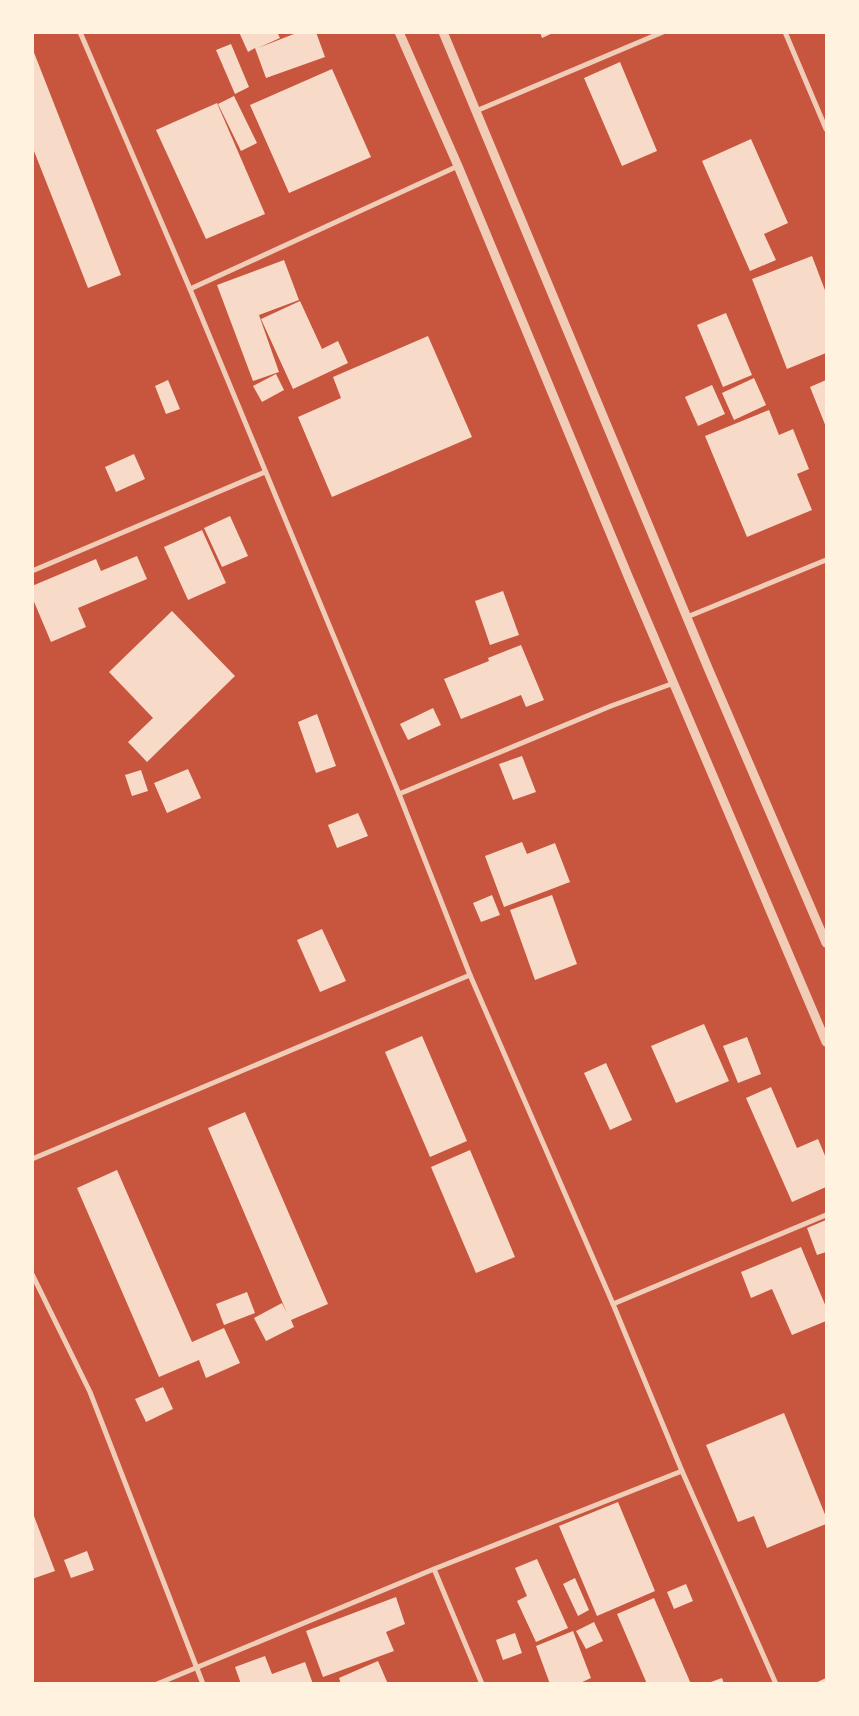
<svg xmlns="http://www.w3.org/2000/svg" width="859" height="1716" font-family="'PT Sans',sans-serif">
  <rect width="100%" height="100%" fill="#c8553d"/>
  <g fill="#f7dbc8">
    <polygon points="239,32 277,32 280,38 258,48 299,32 316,32 325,57 266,78 255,48 248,52"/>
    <polygon points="540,32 555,32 542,38"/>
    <polygon points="231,44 249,87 235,94 216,50"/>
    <polygon points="33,50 121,275 88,288 32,146"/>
    <polygon points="620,62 657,151 622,166 584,78"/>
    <polygon points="332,69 371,157 289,193 250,105"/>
    <polygon points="234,96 257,143 241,151 218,104"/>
    <polygon points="217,103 265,214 206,239 156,130"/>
    <polygon points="751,139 788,223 764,234 776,260 750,271 702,161"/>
    <polygon points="812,256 826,293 826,353 787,369 752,279"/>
    <polygon points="284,260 299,300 259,315 279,372 253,381 217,285"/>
    <polygon points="300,301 322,349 338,341 348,363 293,389 261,319"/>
    <polygon points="726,313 752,375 723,387 697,325"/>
    <polygon points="428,336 472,437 332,497 298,417 341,398 333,377"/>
    <polygon points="276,374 284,390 262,402 253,386"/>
    <polygon points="754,378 766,405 734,420 722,393"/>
    <polygon points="168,380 180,409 166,414 155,386"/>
    <polygon points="826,380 826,427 810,387"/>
    <polygon points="712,385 725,414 698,426 685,397"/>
    <polygon points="769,410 779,435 793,429 809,469 797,474 812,510 747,537 705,436"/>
    <polygon points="134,454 145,479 116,492 105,467"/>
    <polygon points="230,516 248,556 222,567 204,528"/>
    <polygon points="202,530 226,583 188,600 164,547"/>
    <polygon points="137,556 147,579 78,608 86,627 51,642 32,597 32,586 96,559 101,571"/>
    <polygon points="503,591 519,635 490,645 475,601"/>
    <polygon points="172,611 235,676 147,762 128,742 153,718 109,672"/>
    <polygon points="521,645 544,700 526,707 521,695 461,719 444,679 489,661 488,658"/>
    <polygon points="433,708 441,725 408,740 400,724"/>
    <polygon points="317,714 336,766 316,773 298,722"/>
    <polygon points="522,756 536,792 513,800 499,764"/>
    <polygon points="188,769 201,798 167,813 154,783"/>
    <polygon points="141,770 148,791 132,796 125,775"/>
    <polygon points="358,813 368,836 337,848 328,825"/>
    <polygon points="522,842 527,854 555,843 570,882 504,907 485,856"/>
    <polygon points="492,895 500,915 481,922 473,903"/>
    <polygon points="552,895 577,964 535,980 510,910"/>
    <polygon points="322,929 346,981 320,992 297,940"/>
    <polygon points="704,1024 729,1081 676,1103 651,1046"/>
    <polygon points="422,1036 467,1141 430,1157 385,1052"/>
    <polygon points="747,1037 761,1074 738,1083 723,1046"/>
    <polygon points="606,1063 632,1120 610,1130 584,1073"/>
    <polygon points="771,1087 797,1148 818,1139 826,1158 826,1187 792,1202 746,1098"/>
    <polygon points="245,1112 328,1304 291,1320 294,1327 266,1341 254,1318 282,1303 287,1313 208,1128"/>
    <polygon points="470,1150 515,1257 476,1273 431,1167"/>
    <polygon points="117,1170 192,1342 224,1328 240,1363 206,1378 199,1360 159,1377 77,1188"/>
    <polygon points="826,1220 826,1252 817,1255 807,1228"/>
    <polygon points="801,1247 826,1307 826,1321 792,1335 772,1289 751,1298 741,1272"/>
    <polygon points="247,1292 255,1313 224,1325 216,1304"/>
    <polygon points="163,1387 173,1409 146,1422 135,1399"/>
    <polygon points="784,1413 826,1517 826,1524 767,1548 754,1516 738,1522 706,1445"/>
    <polygon points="618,1502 655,1591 597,1616 559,1526"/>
    <polygon points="32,1511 55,1571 32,1579"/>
    <polygon points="87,1551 94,1570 71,1578 64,1560"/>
    <polygon points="537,1559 568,1628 536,1642 517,1601 527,1596 515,1568"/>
    <polygon points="575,1578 589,1610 578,1616 563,1584"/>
    <polygon points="686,1584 693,1601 674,1609 667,1592"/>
    <polygon points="396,1597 405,1624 386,1632 394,1651 323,1677 306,1631"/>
    <polygon points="654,1598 691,1684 647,1684 617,1614"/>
    <polygon points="594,1622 603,1641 586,1649 576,1631"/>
    <polygon points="573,1631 591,1678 578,1684 550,1684 536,1646"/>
    <polygon points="515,1633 522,1653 503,1660 496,1640"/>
    <polygon points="265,1656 272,1674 305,1662 313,1684 241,1684 235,1667"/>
    <polygon points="378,1661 388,1684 341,1684 339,1678"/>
    <polygon points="722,1678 724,1684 708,1684 708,1683"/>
    <polygon points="826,1678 826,1684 813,1684"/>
  </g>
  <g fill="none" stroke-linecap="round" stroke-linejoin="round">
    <g stroke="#f1ccb7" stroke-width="5">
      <polyline points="80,32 190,289 399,794 470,975 613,1304 682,1471 776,1684"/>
      <polyline points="785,32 826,129"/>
      <polyline points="476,111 663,32"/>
      <polyline points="190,289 458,166"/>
      <polyline points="32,571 265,472"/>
      <polyline points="687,617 826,560"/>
      <polyline points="399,794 611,706 674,683"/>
      <polyline points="32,1159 470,975"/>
      <polyline points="32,1274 90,1392 203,1684"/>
      <polyline points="613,1304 826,1215"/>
      <polyline points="434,1569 482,1684"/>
      <polyline points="157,1684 434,1569 682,1471"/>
    </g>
    <g stroke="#f1ccb7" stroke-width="9">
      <polyline points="399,32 458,166 628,576 826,1042"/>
      <polyline points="443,32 708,668 826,943"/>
    </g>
  </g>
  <rect width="859" height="1716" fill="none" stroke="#fff3e0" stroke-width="68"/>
</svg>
